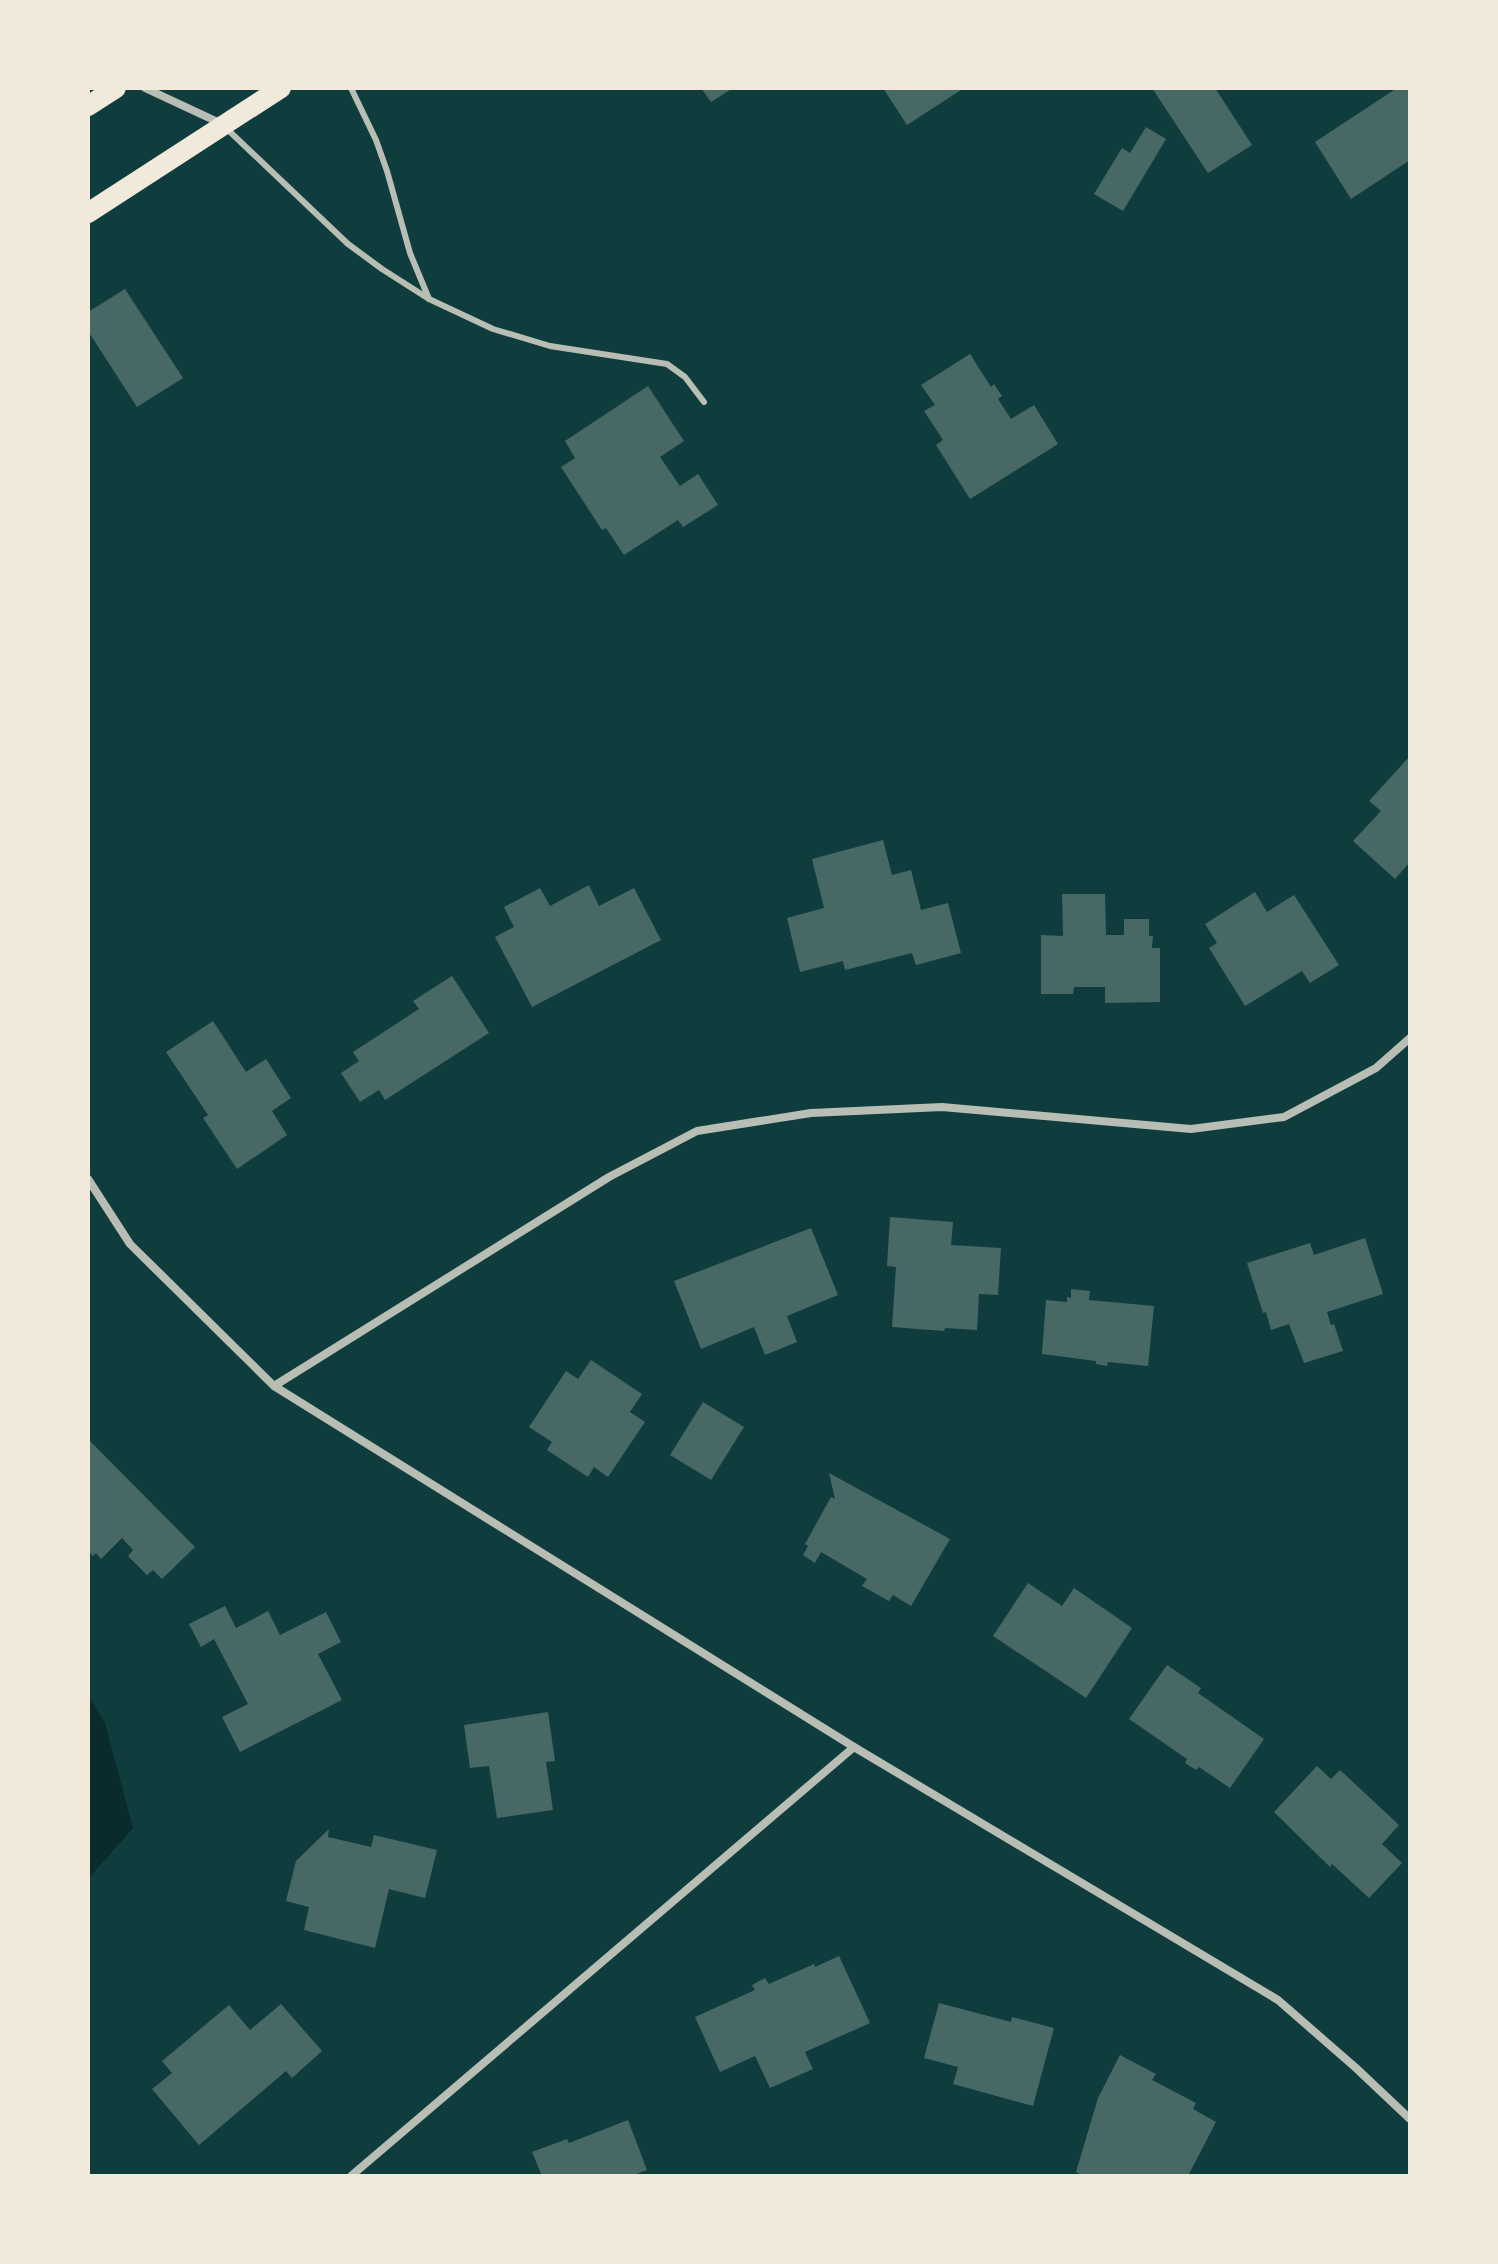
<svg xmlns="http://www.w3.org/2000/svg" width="1498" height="2264" font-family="Literata,serif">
  <rect width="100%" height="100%" fill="#0f3d3e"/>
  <polygon fill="#0a2a2b" points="88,1695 105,1723 133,1828 88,1879"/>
  <g fill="#486865">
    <polygon points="701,88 733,88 711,102"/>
    <polygon points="883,88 964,88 907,125"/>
    <polygon points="1152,88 1215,88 1252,145 1208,173"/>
    <polygon points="1397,88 1406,88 1410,94 1410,160 1351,199 1315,142"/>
    <polygon points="1146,127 1166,139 1123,211 1094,194 1122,148 1130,153"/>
    <polygon points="125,289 183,378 137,407 88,331 88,312"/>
    <polygon points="970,354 991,387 994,384 1002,396 998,399 1011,419 1034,405 1058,444 970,499 936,445 943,440 924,411 935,405 921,385"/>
    <polygon points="648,386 684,441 660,457 680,486 698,474 718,505 683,527 678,520 624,555 606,528 602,530 561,467 575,458 565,441"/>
    <polygon points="1410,756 1410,862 1395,879 1353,841 1381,811 1369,801"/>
    <polygon points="883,840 892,875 911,870 921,910 948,903 961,953 916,965 912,953 845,970 843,961 800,972 787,918 824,908 812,859"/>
    <polygon points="589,885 599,906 634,888 661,940 532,1007 495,937 514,927 504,907 540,888 550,906"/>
    <polygon points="1255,892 1267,912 1294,895 1339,965 1310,983 1302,971 1245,1006 1209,948 1217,943 1205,924"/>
    <polygon points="1062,894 1105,894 1106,935 1124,935 1124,919 1149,919 1149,936 1153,936 1152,948 1160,948 1160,1002 1105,1003 1105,987 1074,987 1073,994 1041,994 1041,935 1063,936"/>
    <polygon points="452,976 489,1033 385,1100 379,1090 360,1102 341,1073 359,1061 353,1052 419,1009 413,1001"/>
    <polygon points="213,1021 246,1072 266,1059 291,1098 272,1111 287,1135 237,1169 203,1118 208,1115 166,1052"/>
    <polygon points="890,1217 953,1222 951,1245 1001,1248 998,1295 979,1294 977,1330 945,1328 944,1331 892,1327 896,1267 887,1266"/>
    <polygon points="811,1228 838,1295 787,1316 797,1342 765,1355 754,1327 701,1349 674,1281"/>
    <polygon points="1365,1238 1383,1294 1327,1312 1331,1325 1334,1324 1343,1351 1304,1363 1289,1324 1271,1330 1266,1312 1263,1313 1247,1263 1310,1243 1314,1255"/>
    <polygon points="1071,1289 1090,1291 1089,1300 1154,1306 1148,1366 1108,1362 1107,1366 1096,1364 1096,1361 1042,1354 1046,1300 1067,1302 1067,1297 1071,1298"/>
    <polygon points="591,1360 642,1394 630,1412 645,1422 608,1477 594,1467 588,1477 547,1450 552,1442 529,1427 566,1371 578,1379"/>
    <polygon points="703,1402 744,1427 711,1480 670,1455"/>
    <polygon points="88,1439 195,1547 162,1579 153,1570 147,1575 128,1556 133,1550 122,1538 101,1559 96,1553 93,1556 88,1551"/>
    <polygon points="829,1473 950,1539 911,1606 893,1595 889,1601 862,1586 867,1579 821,1552 815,1563 803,1555 808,1546 805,1544 831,1497 835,1499"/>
    <polygon points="1028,1583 1062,1606 1074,1588 1132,1628 1086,1698 993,1636"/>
    <polygon points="225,1606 236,1628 268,1611 280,1635 326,1612 341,1642 318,1654 342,1700 240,1752 222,1717 248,1704 214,1639 201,1647 189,1624"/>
    <polygon points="1167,1665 1201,1688 1198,1693 1264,1739 1230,1788 1199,1767 1196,1770 1185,1763 1187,1759 1129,1719"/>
    <polygon points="548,1712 555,1761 546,1762 553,1810 497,1818 489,1766 470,1768 464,1725"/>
    <polygon points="1317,1766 1331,1779 1340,1770 1399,1825 1382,1844 1402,1863 1369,1898 1332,1864 1330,1867 1274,1812"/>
    <polygon points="329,1829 328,1837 371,1847 374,1835 437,1850 425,1898 389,1889 375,1948 304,1930 309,1907 286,1901 296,1861"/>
    <polygon points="839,1956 870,2023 805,2052 813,2069 770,2088 755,2056 720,2072 695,2017 755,1990 752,1985 765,1978 769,1984 814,1964 815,1967"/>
    <polygon points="939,2003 1011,2022 1012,2017 1054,2028 1033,2106 953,2084 958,2067 924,2058"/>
    <polygon points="281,2004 322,2051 292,2078 286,2071 199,2145 152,2089 172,2073 162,2061 229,2005 250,2030"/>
    <polygon points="1120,2055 1156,2074 1152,2080 1196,2103 1193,2109 1216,2122 1188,2176 1083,2176 1076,2172 1098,2098"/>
    <polygon points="628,2120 647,2170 631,2176 542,2176 532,2152 567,2139 569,2143"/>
  </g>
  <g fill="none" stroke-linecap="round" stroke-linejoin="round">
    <g stroke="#b8beb3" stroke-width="6">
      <polyline points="351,88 376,140 387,171 410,253 429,299"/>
      <polyline points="226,128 348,244 382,269 429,299 493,329 550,346 667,364 685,377 704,402"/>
    </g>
    <g stroke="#b8beb3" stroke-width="8">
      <polyline points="145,88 220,123"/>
      <polyline points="88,1179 130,1244 274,1386 854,1747 1278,2000 1356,2068 1410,2119"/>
      <polyline points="274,1386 609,1177 697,1131 811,1113 942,1107 1191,1129 1284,1117 1376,1068 1410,1038"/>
      <polyline points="351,2176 854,1747"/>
    </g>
    <g stroke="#f1e9da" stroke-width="20">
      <polyline points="88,106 116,88"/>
      <polyline points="88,213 281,88"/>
    </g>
  </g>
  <rect width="1498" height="2264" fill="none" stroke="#f1e9da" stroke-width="180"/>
</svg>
